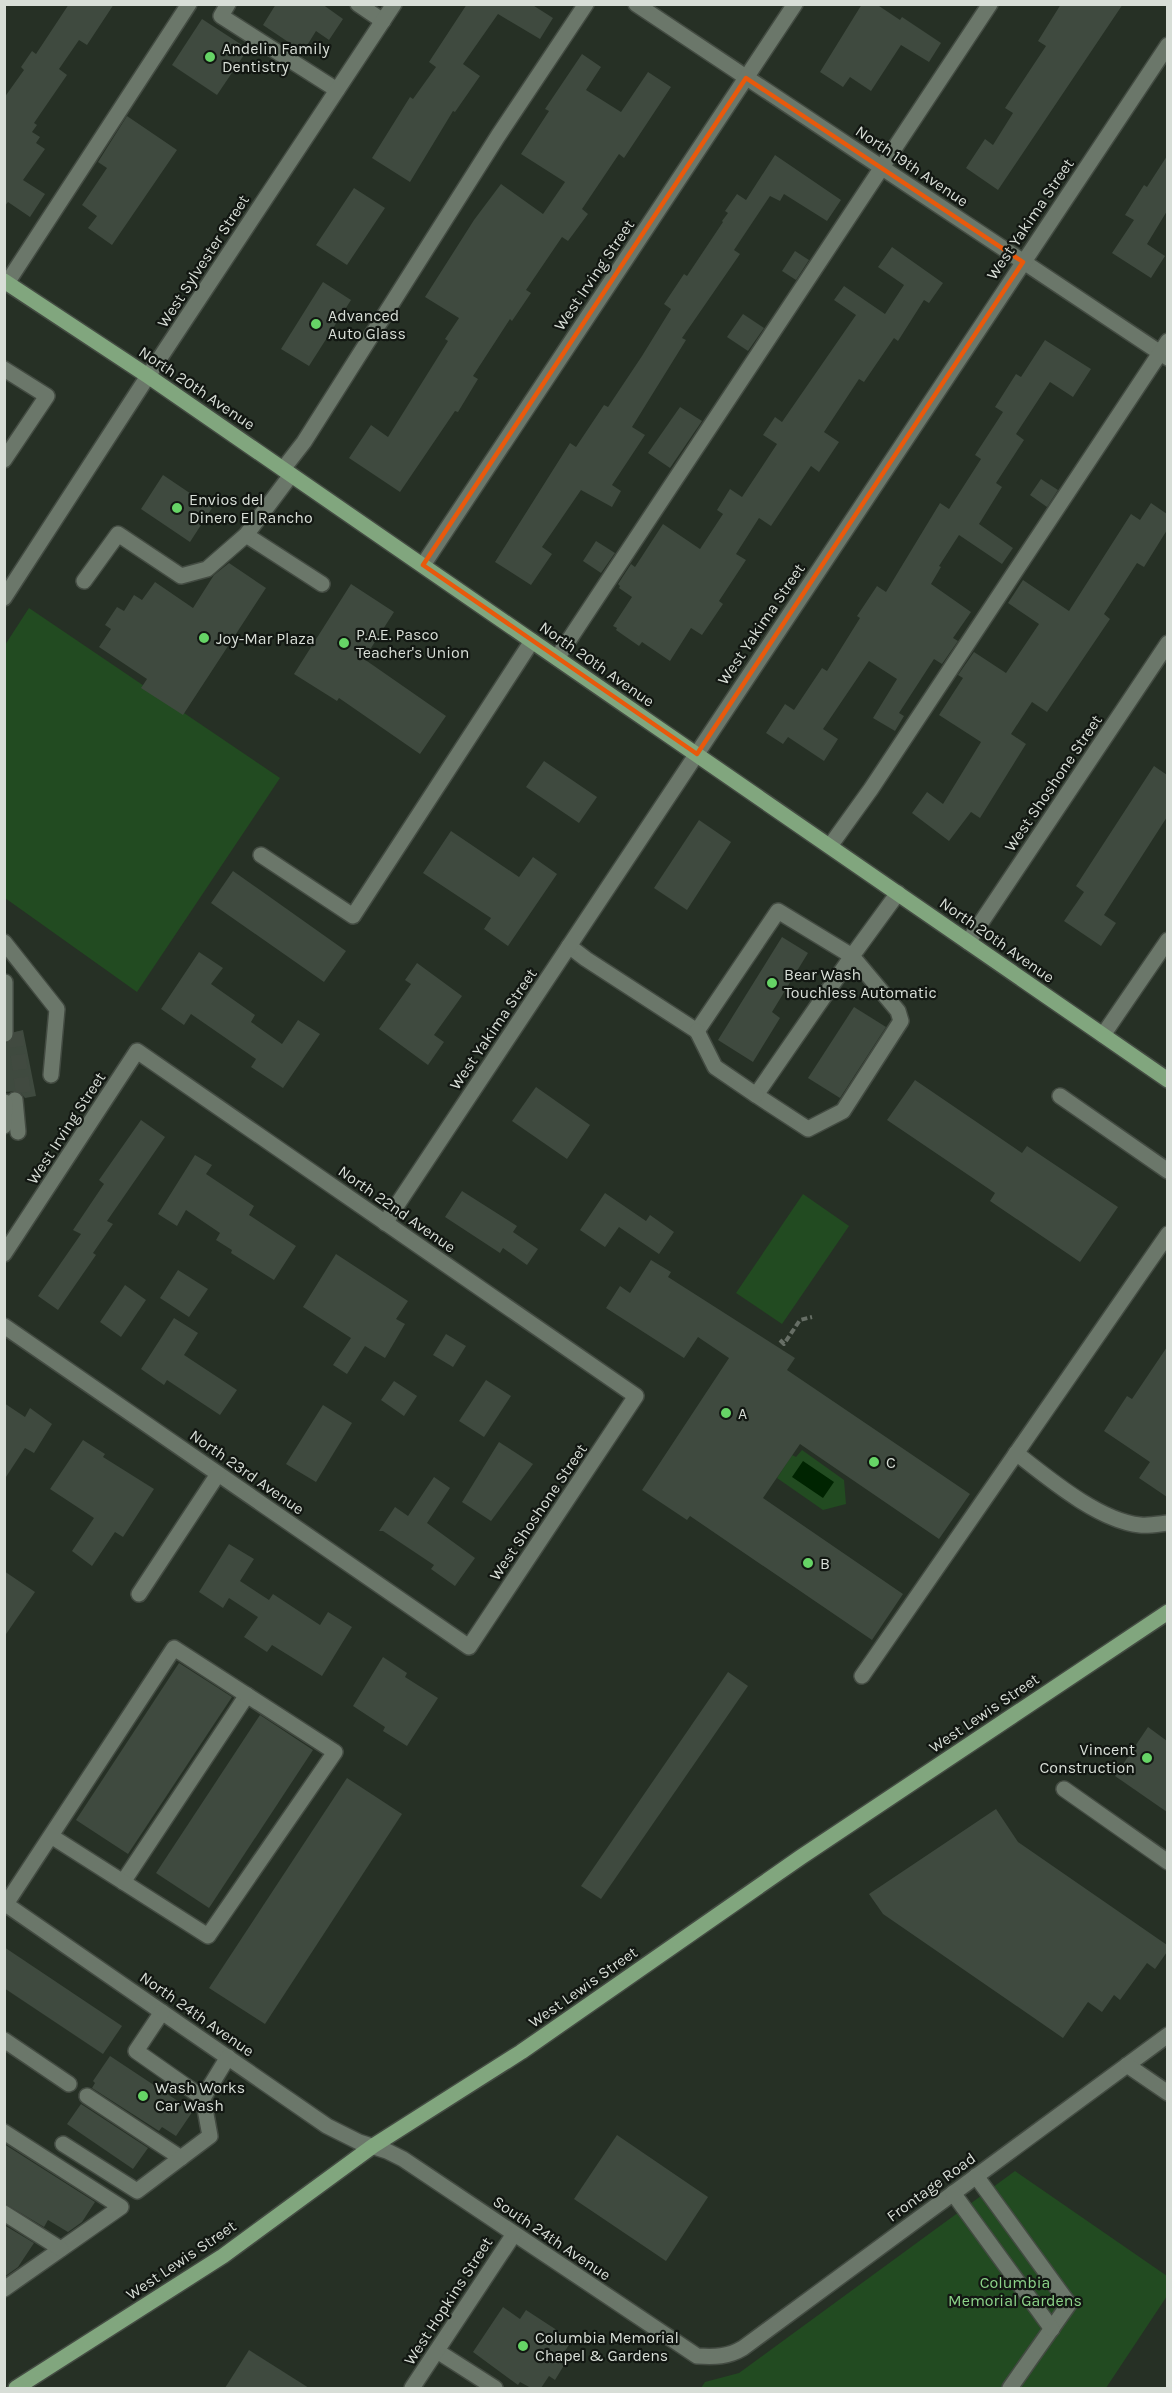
<svg xmlns="http://www.w3.org/2000/svg" width="1172" height="2393" font-family="Karla,sans-serif">
  <rect width="100%" height="100%" fill="#263025"/>
  <g fill="#224b21">
    <polygon points="29,608 280,778 137,992 5,898 5,645"/>
    <polygon points="803,1194 849,1226 782,1324 736,1293"/>
    <polygon points="802,1450 844,1480 846,1504 823,1510 777,1478 792,1455 796,1457"/>
    <polygon points="1015,2171 1167,2276 1167,2296 1106,2388 701,2388 705,2382 739,2373"/>
  </g>
  <polygon fill="#002401" points="803,1461 834,1482 823,1498 792,1477"/>
  <g fill="#3f4a3f">
    <polygon points="69,4 114,4 87,45 79,40 59,69 67,75 34,123 37,125 32,132 40,137 36,143 45,149 23,180 45,194 30,217 8,202 4,207 4,98 24,70 21,67 32,51 36,54"/>
    <polygon points="276,4 322,4 343,19 329,40 316,31 303,52 263,25"/>
    <polygon points="467,4 531,4 553,18 540,39 498,14 463,64 480,76 455,112 453,111 410,182 372,158 410,97 413,99 436,67 429,62"/>
    <polygon points="862,4 876,4 900,20 902,17 941,43 929,62 901,45 871,91 850,77 843,87 820,72"/>
    <polygon points="1061,4 1123,4 998,190 966,168 985,139 993,145 1013,113 1005,108 1046,46 1038,41"/>
    <polygon points="202,19 248,49 217,95 172,65"/>
    <polygon points="582,54 601,67 586,90 621,112 648,72 671,87 624,158 619,154 582,209 588,214 568,241 562,237 526,290 531,293 512,321 510,319 473,376 478,379 458,412 455,411 400,492 349,458 371,425 388,437 448,341 445,339 459,318 425,297 474,220 501,184 543,214 565,182 521,154 549,111 545,109"/>
    <polygon points="127,116 177,150 112,245 88,228 97,216 82,205 107,168 98,162"/>
    <polygon points="775,155 841,200 827,221 784,194 780,201 770,196 734,250 740,254 682,338 686,340 632,427 645,435 612,485 621,491 612,507 581,490 542,547 552,554 531,585 495,562 570,443 576,447 604,405 608,407 642,356 671,309 664,304 684,274 687,276 723,222 722,221 728,213 725,211 737,194 746,200"/>
    <polygon points="1167,156 1167,211 1147,244 1165,256 1151,278 1112,253 1134,220 1125,215 1144,185 1147,187"/>
    <polygon points="354,188 385,208 347,265 316,245"/>
    <polygon points="892,247 943,283 929,303 924,300 898,341 894,338 864,382 859,379 824,432 839,442 819,472 811,466 771,526 759,518 736,554 746,560 719,601 723,604 702,635 691,628 670,661 642,642 639,646 616,630 617,628 613,626 632,597 619,588 620,586 618,584 631,564 635,567 663,524 700,549 723,514 717,510 730,489 742,497 777,444 763,435 775,417 782,422 856,315 834,300 844,286 885,314 904,285 878,267"/>
    <polygon points="795,251 809,260 796,280 782,271"/>
    <polygon points="323,282 351,300 309,366 281,349"/>
    <polygon points="743,314 764,328 748,351 727,337"/>
    <polygon points="1045,340 1091,369 1073,397 1050,382 1016,434 1024,440 996,483 1002,487 979,524 1013,548 1002,564 959,535 939,566 941,567 931,584 971,612 953,638 958,641 942,664 934,659 899,713 904,716 895,731 873,718 897,679 869,661 823,729 838,739 824,761 788,737 783,744 766,733 785,704 794,710 822,668 827,671 860,618 857,616 877,586 886,592 940,503 949,509 981,459 975,455 1003,412 995,407 1016,374 1021,377"/>
    <polygon points="680,407 702,421 670,468 648,453"/>
    <polygon points="163,475 212,508 190,542 141,509"/>
    <polygon points="1041,479 1058,490 1047,507 1030,495"/>
    <polygon points="1151,503 1167,514 1167,530 1144,567 1137,563 1104,614 1110,619 1047,712 1032,702 1011,734 1026,744 980,818 971,812 949,841 912,813 927,792 943,804 981,742 939,715 963,678 958,675 974,652 1006,673 1039,624 1008,603 1023,580 1069,611 1131,514 1140,520"/>
    <polygon points="596,541 615,553 601,573 583,561"/>
    <polygon points="229,563 266,588 183,715 141,688 147,679 99,647 111,629 105,625 117,607 124,611 134,595 142,600 155,582 193,608 214,575"/>
    <polygon points="351,584 394,612 364,659 446,716 420,754 339,698 337,701 294,674"/>
    <polygon points="544,761 597,797 579,823 526,787"/>
    <polygon points="1154,766 1167,775 1167,817 1104,915 1116,923 1101,946 1064,921 1084,892 1076,886"/>
    <polygon points="699,820 731,842 687,910 654,888"/>
    <polygon points="451,831 519,877 533,857 557,874 508,946 484,929 491,918 423,873"/>
    <polygon points="233,871 346,951 324,982 211,903"/>
    <polygon points="782,937 808,953 772,1012 780,1018 753,1062 718,1040"/>
    <polygon points="199,952 223,968 211,984 255,1015 251,1022 282,1044 298,1020 320,1034 283,1088 251,1067 256,1059 191,1014 184,1025 161,1009"/>
    <polygon points="417,963 462,996 434,1035 444,1042 428,1065 379,1029 411,984 405,980"/>
    <polygon points="854,1007 886,1027 840,1098 808,1078"/>
    <polygon points="23,1030 36,1096 25,1098 19,1091 4,1092 4,1044 13,1039 15,1032"/>
    <polygon points="915,1080 1022,1153 1027,1146 1118,1207 1080,1262 990,1201 995,1193 887,1120"/>
    <polygon points="536,1087 590,1125 567,1159 512,1121"/>
    <polygon points="141,1120 165,1137 107,1221 113,1224 93,1253 96,1255 58,1310 38,1296 81,1234 73,1230 104,1184 99,1180"/>
    <polygon points="195,1155 212,1165 206,1174 254,1206 249,1215 296,1246 274,1280 231,1253 232,1250 216,1240 220,1233 186,1210 177,1226 158,1214"/>
    <polygon points="462,1191 517,1226 513,1232 538,1249 527,1265 503,1248 500,1253 445,1217"/>
    <polygon points="605,1193 646,1221 650,1215 674,1232 659,1254 619,1227 605,1247 580,1230"/>
    <polygon points="336,1254 408,1301 396,1319 405,1324 385,1358 365,1346 347,1374 333,1365 351,1338 303,1307"/>
    <polygon points="651,1260 671,1272 668,1277 795,1358 787,1370 970,1494 939,1539 800,1444 763,1498 903,1594 872,1640 690,1516 687,1520 642,1490 729,1358 698,1337 684,1358 606,1308 620,1286 630,1293"/>
    <polygon points="178,1270 208,1289 189,1317 160,1298"/>
    <polygon points="125,1285 146,1300 121,1337 100,1322"/>
    <polygon points="174,1318 198,1333 184,1355 237,1390 220,1415 167,1380 164,1385 141,1369"/>
    <polygon points="446,1334 466,1346 453,1367 433,1355"/>
    <polygon points="1167,1347 1167,1497 1139,1478 1150,1462 1104,1431 1127,1396 1132,1399"/>
    <polygon points="486,1380 511,1396 484,1437 459,1421"/>
    <polygon points="394,1381 417,1396 404,1416 381,1400"/>
    <polygon points="4,1403 25,1417 30,1408 52,1424 34,1453 25,1448 4,1480"/>
    <polygon points="323,1405 352,1423 316,1482 286,1464"/>
    <polygon points="83,1440 105,1454 103,1457 154,1489 123,1537 115,1532 92,1566 72,1551 94,1518 50,1489"/>
    <polygon points="499,1442 533,1464 491,1521 462,1502"/>
    <polygon points="434,1477 450,1488 427,1523 475,1558 455,1586 431,1569 434,1565 383,1531 379,1531 395,1507 408,1516"/>
    <polygon points="229,1544 254,1559 240,1581 269,1600 273,1594 320,1625 328,1612 352,1627 322,1676 272,1645 267,1652 244,1637 258,1617 229,1598 223,1608 199,1592"/>
    <polygon points="4,1571 35,1592 4,1637"/>
    <polygon points="383,1657 407,1673 405,1677 438,1698 407,1746 383,1731 385,1727 353,1706"/>
    <polygon points="179,1663 232,1697 128,1854 76,1820"/>
    <polygon points="728,1672 748,1686 601,1899 581,1886"/>
    <polygon points="260,1715 313,1750 209,1908 156,1873"/>
    <polygon points="1148,1727 1167,1741 1167,1812 1115,1776"/>
    <polygon points="347,1778 402,1814 265,2024 209,1988"/>
    <polygon points="996,1809 1018,1842 1167,1945 1167,1952 1155,1969 1147,1963 1120,2000 1114,1995 1102,2012 1088,2002 1063,2038 883,1914 869,1894"/>
    <polygon points="4,1947 122,2026 103,2054 4,1988"/>
    <polygon points="110,2056 193,2111 176,2136 162,2127 159,2131 92,2088 95,2083 93,2081"/>
    <polygon points="81,2104 148,2148 133,2169 67,2124"/>
    <polygon points="617,2135 708,2197 666,2261 574,2199"/>
    <polygon points="4,2144 95,2202 82,2222 68,2232 48,2220 44,2227 4,2203"/>
    <polygon points="4,2225 34,2243 18,2267 4,2277"/>
    <polygon points="503,2307 520,2319 526,2310 572,2340 560,2359 566,2362 555,2380 549,2376 541,2388 531,2388 520,2382 518,2385 473,2352"/>
    <polygon points="249,2350 309,2388 225,2388"/>
  </g>
  <g fill="none" stroke-linecap="round" stroke-linejoin="round">
    <polyline stroke="#414a40" stroke-width="15" stroke-dasharray="15 8" stroke-linecap="butt" points="15,1032 24,1098"/>
    <defs>
      <g id="minor">
        <polyline points="228,4 221,16 337,90"/>
        <polyline points="358,4 383,21"/>
        <polyline points="636,4 1168,358"/>
        <polyline points="7,283 189,4"/>
        <polyline points="4,369 47,396 4,460"/>
        <polyline points="283,469 304,442 498,136 586,4"/>
        <polyline points="246,535 322,584"/>
        <polyline points="423,565 795,4"/>
        <polyline points="84,581 118,534 181,576 207,569 246,535 291,475"/>
        <polyline points="4,598 148,376 394,4"/>
        <polyline points="557,658 990,4"/>
        <polyline points="830,846 871,789 1168,341"/>
        <polyline points="261,855 353,916 532,641"/>
        <polyline points="4,942 57,1009 51,1075"/>
        <polyline points="968,942 1168,643"/>
        <polyline points="569,946 586,959 697,1031 778,911 852,956 756,1095 808,1129 843,1111 901,1021 898,1011 852,956 898,893"/>
        <polyline points="5,982 5,1034"/>
        <polyline points="697,1031 715,1067 756,1095"/>
        <polyline points="1103,1035 1168,940"/>
        <polyline points="1060,1096 1168,1171"/>
        <polyline points="15,1100 18,1132"/>
        <polyline points="4,1126 5,1102"/>
        <polyline points="385,1223 1168,45"/>
        <polyline points="4,1254 137,1051 636,1396 469,1647 4,1326"/>
        <path d="M 1016,1453 C 1048,1478 1099,1521 1140,1525 C 1148,1526 1159,1524 1168,1523"/>
        <polyline points="139,1594 218,1474"/>
        <polyline points="862,1676 1168,1234"/>
        <polyline points="1064,1789 1168,1862"/>
        <polyline points="123,1882 247,1695"/>
        <path d="M 4,1903 L 327,2126 L 359,2142 L 387,2151 L 403,2159 L 697,2356 C 715,2357 728,2357 743,2348 L 1168,2035"/>
        <polyline points="6,1904 174,1648 335,1752 208,1936 51,1836"/>
        <polyline points="162,2012 136,2051 203,2098 228,2057"/>
        <polyline points="4,2040 69,2084"/>
        <polyline points="1127,2065 1168,2093"/>
        <polyline points="87,2096 181,2158"/>
        <polyline points="4,2132 121,2207 4,2289"/>
        <polyline points="63,2144 137,2191 210,2136 203,2098"/>
        <polyline points="976,2176 1069,2304 1010,2388"/>
        <polyline points="953,2193 1052,2329"/>
        <polyline points="4,2213 61,2249"/>
        <polyline points="437,2351 495,2388"/>
        <polyline points="412,2388 514,2234"/>
      </g>
      <g id="major">
        <polyline points="4,281 148,376 1168,1080"/>
        <polyline points="16,2388 223,2256 373,2146 521,2052 801,1857 1168,1612"/>
      </g>
    </defs>
    <use href="#minor" stroke="#434b42" stroke-width="18"/>
    <use href="#major" stroke="#434b42" stroke-width="18"/>
    <polyline stroke="#666e65" stroke-width="4" stroke-dasharray="6 3" stroke-linecap="butt" points="780,1340 784,1344 800,1320 812,1317"/>
    <use href="#minor" stroke="#6b776a" stroke-width="15"/>
    <use href="#major" stroke="#81a67e" stroke-width="15"/>
  </g>
  <path fill="none" stroke="#e8590c" stroke-width="4.5" stroke-linejoin="round" d="M 746,78 L 1023,262 L 697,754 L 423,565 Z"/>
  <g fill="#66d466" stroke="#121712" stroke-width="2">
    <circle cx="210" cy="57" r="6"/>
    <circle cx="316" cy="324" r="6"/>
    <circle cx="177" cy="508" r="6"/>
    <circle cx="204" cy="638" r="6"/>
    <circle cx="344" cy="643" r="6"/>
    <circle cx="772" cy="983" r="6"/>
    <circle cx="726" cy="1413" r="6"/>
    <circle cx="874" cy="1462" r="6"/>
    <circle cx="808" cy="1563" r="6"/>
    <circle cx="1147" cy="1758" r="6"/>
    <circle cx="143" cy="2096" r="6"/>
    <circle cx="523" cy="2346" r="6"/>
  </g>
  <g text-anchor="middle" dominant-baseline="central" stroke-width="4.5" stroke-linejoin="round" paint-order="stroke">
    <g font-size="16" fill="#d8ded7" stroke="#121712" text-anchor="start">
      <text x="222" y="48">Andelin Family<tspan x="222" dy="18">Dentistry</tspan></text>
      <text x="328" y="315">Advanced<tspan x="328" dy="18">Auto Glass</tspan></text>
      <text x="189" y="499">Envios del<tspan x="189" dy="18">Dinero El Rancho</tspan></text>
      <text x="356" y="634">P.A.E. Pasco<tspan x="356" dy="18">Teacher's Union</tspan></text>
      <text x="216" y="638">Joy-Mar Plaza</text>
      <text x="784" y="974">Bear Wash<tspan x="784" dy="18">Touchless Automatic</tspan></text>
      <text x="738" y="1413">A</text>
      <text x="886" y="1462">C</text>
      <text x="820" y="1563">B</text>
      <text x="1135" y="1749" text-anchor="end">Vincent<tspan x="1135" dy="18">Construction</tspan></text>
      <text x="155" y="2087">Wash Works<tspan x="155" dy="18">Car Wash</tspan></text>
      <text x="535" y="2337">Columbia Memorial<tspan x="535" dy="18">Chapel &amp; Gardens</tspan></text>
    </g>
    <g font-size="16" fill="#d8ded7" stroke="#121712">
      <text transform="translate(912 166) rotate(34)">North 19th Avenue</text>
      <text transform="translate(1030 219) rotate(-56)">West Yakima Street</text>
      <text transform="translate(203 261) rotate(-57)">West Sylvester Street</text>
      <text transform="translate(594 275) rotate(-56)">West Irving Street</text>
      <text transform="translate(197 388) rotate(34)">North 20th Avenue</text>
      <text transform="translate(761 624) rotate(-56)">West Yakima Street</text>
      <text transform="translate(597 664) rotate(35)">North 20th Avenue</text>
      <text transform="translate(1053 783) rotate(-56)">West Shoshone Street</text>
      <text transform="translate(997 940) rotate(35)">North 20th Avenue</text>
      <text transform="translate(493 1029) rotate(-56)">West Yakima Street</text>
      <text transform="translate(66 1128) rotate(-57)">West Irving Street</text>
      <text transform="translate(397 1209) rotate(35)">North 22nd Avenue</text>
      <text transform="translate(247 1472) rotate(35)">North 23rd Avenue</text>
      <text transform="translate(538 1512) rotate(-56)">West Shoshone Street</text>
      <text transform="translate(984 1713) rotate(-34)">West Lewis Street</text>
      <text transform="translate(583 1987) rotate(-35)">West Lewis Street</text>
      <text transform="translate(197 2014) rotate(35)">North 24th Avenue</text>
      <text transform="translate(931 2187) rotate(-36)">Frontage Road</text>
      <text transform="translate(552 2238) rotate(34)">South 24th Avenue</text>
      <text transform="translate(181 2260) rotate(-34)">West Lewis Street</text>
      <text transform="translate(448 2301) rotate(-57)">West Hopkins Street</text>
    </g>
    <g font-size="16" fill="#8cd389" stroke="#121712">
      <text x="1015" y="2282">Columbia<tspan x="1015" dy="18">Memorial Gardens</tspan></text>
    </g>
  </g>
  <rect width="1172" height="2393" fill="none" stroke="#d8ded7" stroke-width="12"/>
</svg>
